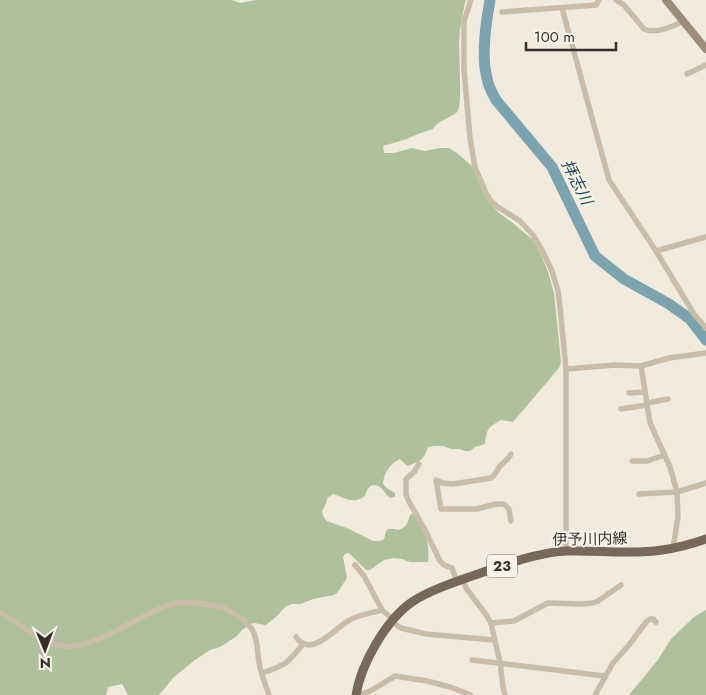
<svg xmlns="http://www.w3.org/2000/svg" width="706" height="695" font-family="Jost,'Noto Sans JP',sans-serif">
  <rect width="100%" height="100%" fill="#f1ebdd"/>
  <g fill="#afc09d">
    <path d="M 0,0 L 232,0 L 240,3 L 256,0 L 466,0 C 462,14 460,27 459,42 C 459,55 462,103 458,111 C 454,117 439,119 433,129 L 418,134 L 407,139 L 383,146 L 384,153 L 394,153 L 412,148 L 425,151 L 440,148 L 449,148 L 457,153 L 474,168 L 487,199 L 498,212 L 509,220 L 532,239 L 540,252 L 548,272 L 554,293 L 561,362 L 559,368 L 513,422 L 501,420 C 487,428 487,429 485,444 L 475,447 L 470,451 L 465,451 L 459,449 L 451,449 L 443,446 L 435,446 L 428,447 C 424,460 420,461 408,466 L 405,464 L 400,459 C 390,464 384,472 383,484 L 388,489 L 395,493 L 395,497 L 390,498 C 386,495 384,491 381,488 C 373,481 367,487 365,496 C 355,504 345,499 334,494 L 328,497 L 325,506 L 322,511 L 323,516 L 327,521 L 349,529 L 373,541 L 380,541 L 384,539 L 386,531 L 388,529 L 394,529 L 398,530 C 410,526 406,522 411,514 L 413,514 C 425,533 430,538 428,562 L 411,562 L 406,561 L 403,559 L 394,558 L 384,560 L 370,570 L 366,570 L 349,553 L 345,554 L 343,557 L 347,578 L 337,593 L 334,595 L 313,599 L 301,604 L 291,604 L 285,607 L 277,616 L 266,625 L 254,623 L 250,624 L 242,630 L 237,636 L 220,647 L 210,650 L 195,660 L 174,677 L 159,695 L 128,695 L 122,684 L 108,687 L 106,695 L 0,695 Z"/>
    <polygon points="706,610 706,695 629,695 657,661 671,639 694,617"/>
  </g>
  <g fill="none" stroke-linecap="round" stroke-linejoin="round">
    <path stroke="#7ca4ae" stroke-width="11" d="M 490,0 C 486,22 481,57 487,78 C 488,86 492,93 496,100 L 552,167 L 595,256 L 624,279 L 669,304 L 690,319 L 706,340"/>
    <g stroke="#c9bca9" stroke-width="5.5">
      <polyline points="471,0 464,21 464,69 470,138 475,167 486,193 491,201 498,207 520,221 533,235 542,250 552,271 558,291 560,307 566,369 566,551"/>
      <path d="M 616,0 L 624,5 L 644,29 C 656,34 673,27 683,21"/>
      <polyline points="562,8 609,180 656,251 694,314 706,328"/>
      <polyline points="502,12 596,5 599,0"/>
      <polyline points="687,74 706,65"/>
      <polyline points="656,251 706,237"/>
      <polyline points="641,366 650,423 670,467 677,492 678,517 673,548"/>
      <polyline points="566,369 615,365 641,366 669,358 706,353"/>
      <polyline points="629,393 645,392"/>
      <polyline points="647,403 668,399"/>
      <polyline points="621,409 647,405"/>
      <polyline points="632,461 647,461 665,455"/>
      <polyline points="419,464 414,472 406,479 406,494 408,500 424,528 440,561 444,565 452,568 457,582"/>
      <polyline points="639,494 677,492 706,483"/>
      <path d="M 511,521 L 509,509 L 504,504 L 496,504 L 477,509 L 441,509 L 436,480 L 442,483 L 453,484 L 491,478 C 497,474 497,468 502,464 C 506,460 508,460 511,454"/>
      <polyline points="355,565 364,576 382,610 394,620"/>
      <polyline points="463,580 466,588 487,616 491,623 500,662 503,687 505,695"/>
      <path d="M 0,612 C 18,623 43,643 63,646 C 95,651 143,610 176,603 C 187,601 199,603 210,605 C 226,607 242,616 252,629 C 258,639 257,651 259,662 C 260,673 266,685 269,695"/>
      <polyline points="392,622 401,628 426,634 494,640"/>
      <polyline points="491,623 514,621 548,603 581,604 593,603 598,601 621,585"/>
      <path d="M 296,637 C 311,659 334,629 348,621 C 357,615 371,613 382,610"/>
      <polyline points="472,660 605,676"/>
      <path d="M 262,673 C 286,665 287,664 303,644"/>
      <path d="M 356,694 C 369,695 384,682 395,676 L 427,681 L 450,687 L 471,695"/>
      <polyline points="595,695 613,663 629,645 646,622 650,619 653,619 656,622"/>
    </g>
    <polyline stroke="#9d8c7a" stroke-width="8" points="666,0 706,49"/>
    <path stroke="#78685a" stroke-width="9" d="M 356,695 C 361,664 386,620 412,602 C 433,588 465,579 489,570 C 514,562 541,552 567,551 C 598,550 631,555 662,550 C 677,548 692,544 706,539"/>
  </g>
  <g text-anchor="middle" dominant-baseline="central" stroke-width="4" stroke-linejoin="round" paint-order="stroke">
    <rect fill="#f9f4e9" stroke="#716a63" stroke-width="1" x="487" y="554.5" width="30" height="23" rx="4"/>
    <g font-size="14" font-weight="bold" fill="#372f29">
      <text x="502" y="566">23</text>
    </g>
    <g font-size="15" fill="#372f29" stroke="#f9f4e9">
      <text transform="translate(590 539) rotate(-1)">伊予川内線</text>
    </g>
    <g font-size="16" font-style="italic" fill="#1f4b57" stroke="#f9f4e9">
      <text transform="translate(577 182) rotate(63)">拝志川</text>
    </g>
  </g>
  <g transform="translate(45 650) rotate(179)" stroke="#f9f4e9" stroke-width="4" paint-order="stroke">
  <path d="M0-4L9 19L0 12L-9 19Z" fill="#372f29"/>
  <text y="-8" font-size="14" font-weight="bold" text-anchor="middle" fill="#372f29">N</text>
  </g>
  <path d="M526 42v8h90v-8" fill="none" stroke="#372f29" stroke-width="2.5"/>
  <text x="534" y="42" font-size="15" fill="#372f29" stroke="#f9f4e9" stroke-width="4" paint-order="stroke">100 m</text>
</svg>
